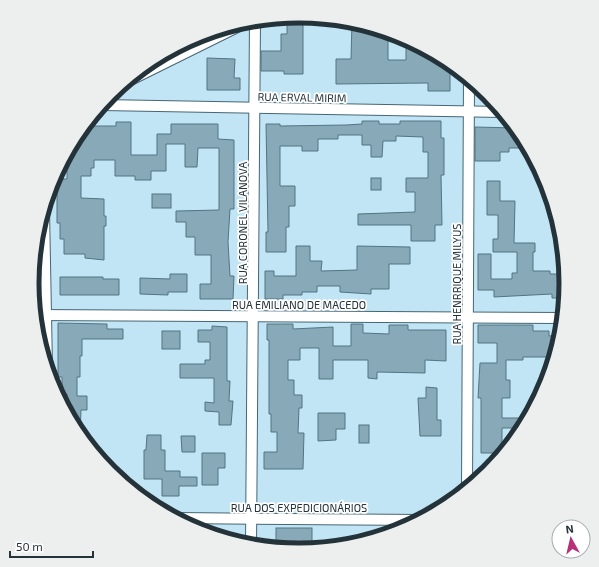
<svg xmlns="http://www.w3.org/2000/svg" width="599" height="567" font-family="'Exo 2',sans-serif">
  <rect width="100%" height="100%" fill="#c1e5f5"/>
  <g fill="#87a9b8" stroke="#537482">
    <polygon points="287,18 303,18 303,74 284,74 284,71 261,71 261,51 281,51 281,34 287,34"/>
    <polygon points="352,21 388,32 388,60 406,60 406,39 448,61 450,63 450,91 428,91 428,83 336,84 336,59 351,59"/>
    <polygon points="207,58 235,59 234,78 240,78 240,90 207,90"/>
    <polygon points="362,121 379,121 379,124 400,124 400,121 441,121 441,138 444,138 444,175 441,175 442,225 435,225 435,241 411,241 411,225 358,225 358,214 415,212 415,192 406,192 406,178 428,178 428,152 423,152 423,137 396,136 396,141 383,141 382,157 371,157 371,145 362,145 362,135 338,135 338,139 318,139 318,151 302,151 302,146 280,146 280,186 295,186 295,206 289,206 289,227 286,227 286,252 266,252 266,232 268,232 266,124 280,124 280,126 346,125 362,124"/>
    <polygon points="116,122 131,122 131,155 157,155 157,134 171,134 171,124 218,124 218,139 234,140 234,209 230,209 228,242 230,276 234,276 233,299 200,299 200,284 211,284 211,255 195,255 195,237 186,237 186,222 176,222 176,211 219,210 219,148 198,148 197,167 185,167 185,144 166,144 166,171 151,171 151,180 135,180 135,176 115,176 115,160 94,160 94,168 91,168 91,176 81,176 81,198 104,199 104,216 106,216 106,226 104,226 104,260 85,258 85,254 64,254 64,239 60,239 60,223 57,223 57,192 58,179 67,179 67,153 77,135 85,126 116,126"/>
    <polygon points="475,127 516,128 529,148 509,148 509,152 500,152 500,161 475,161"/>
    <rect x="371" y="178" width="10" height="12"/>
    <polygon points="487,181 500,181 500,201 515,201 514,243 535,243 535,252 533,252 533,271 550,271 550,274 566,274 566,298 552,298 552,294 494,297 494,290 478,290 478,254 491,254 491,279 512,279 512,273 517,273 517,252 493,252 493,239 498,239 498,215 487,215"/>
    <rect x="152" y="194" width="19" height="14"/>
    <polygon points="296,246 310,246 310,261 322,261 321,271 357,270 357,246 410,247 410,264 389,264 389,289 371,289 371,294 340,292 340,286 317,286 317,292 302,292 302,295 283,295 283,299 265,299 265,271 274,271 274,276 296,276"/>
    <polygon points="170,274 187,274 187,292 168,292 168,295 140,294 140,278 170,279"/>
    <polygon points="60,277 103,277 103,279 119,279 119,295 60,295"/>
    <polygon points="58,323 107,324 107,329 123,329 123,339 82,339 82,356 80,356 80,377 77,377 77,396 87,396 87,410 81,410 80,436 67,413 67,394 62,394 62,377 58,377"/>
    <polygon points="267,324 293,324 293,329 333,327 333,346 351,346 351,324 363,324 363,333 389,334 389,325 408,325 408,330 446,330 446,361 425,360 425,373 377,372 377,379 368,378 368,360 333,360 333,379 319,379 319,348 300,348 300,360 288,360 288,380 294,380 294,395 302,395 302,408 299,408 298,433 304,433 303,469 264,469 264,452 277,452 277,432 271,432 271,414 269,414 269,340 267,340"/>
    <polygon points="478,325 533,325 533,331 549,331 549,336 562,335 556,355 549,355 549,357 523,357 523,360 506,360 506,380 510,380 510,398 502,398 502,418 530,418 524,428 502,428 502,453 481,453 481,398 478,398 480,363 497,363 497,343 478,343"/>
    <polygon points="212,326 227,327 227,381 230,381 229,401 233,401 231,425 219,425 219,412 205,411 205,402 214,403 214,378 180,378 180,364 205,364 205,360 210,360 210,342 198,342 198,330 212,330"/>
    <rect x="162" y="331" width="18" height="18"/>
    <polygon points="426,387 437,388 437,420 441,420 441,436 420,436 418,398 426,398"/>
    <polygon points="318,413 345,413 345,429 336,429 336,440 318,441"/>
    <rect x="359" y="425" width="10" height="18"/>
    <polygon points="147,435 161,435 161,450 165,450 165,471 180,471 180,477 197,477 197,486 179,486 179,496 162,496 162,479 144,479 144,450 146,450"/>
    <polygon points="181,436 195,436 195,452 182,452"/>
    <polygon points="202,453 225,453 225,468 218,468 218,485 202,485"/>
    <rect x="276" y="528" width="36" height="18"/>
  </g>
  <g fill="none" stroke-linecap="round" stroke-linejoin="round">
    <defs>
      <g id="street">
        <polyline points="102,105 503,112"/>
        <polyline points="44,210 47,367"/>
        <polyline points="35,315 564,318"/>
        <polyline points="467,491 469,78"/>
        <polyline points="174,518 423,520"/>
        <polyline points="251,546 255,20"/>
      </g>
      <polyline id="secondary" points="132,77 239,24"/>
    </defs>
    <use href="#street" stroke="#466674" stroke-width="12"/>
    <use href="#secondary" stroke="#466674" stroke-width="16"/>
    <use href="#street" stroke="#fff" stroke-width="10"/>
    <use href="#secondary" stroke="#fff" stroke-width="14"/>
  </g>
  <g text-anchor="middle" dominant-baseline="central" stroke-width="3.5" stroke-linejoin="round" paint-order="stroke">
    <g font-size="11" fill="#243339" stroke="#fff">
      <text transform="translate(302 97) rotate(1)">RUA ERVAL MIRIM</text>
      <text transform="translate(242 223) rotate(-90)">RUA CORONEL VILANOVA</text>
      <text transform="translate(456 284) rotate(-90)">RUA HENRRIQUE MILYUS</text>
      <text x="299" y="304">RUA EMILIANO DE MACEDO</text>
      <text x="299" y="507">RUA DOS EXPEDICIONÁRIOS</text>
    </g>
  </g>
  <path d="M0 0H599V567H0ZM39 283a260 260 0 1 1 520 0a260 260 0 1 1-520 0Z" fill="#edefef" fill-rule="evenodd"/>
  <path fill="none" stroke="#243339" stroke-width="5" d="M39 283a260 260 0 1 1 520 0a260 260 0 1 1-520 0Z"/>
  <g transform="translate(571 539) rotate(352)"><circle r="19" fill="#ffffff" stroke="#a7adb0"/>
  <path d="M0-3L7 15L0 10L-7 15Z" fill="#b63177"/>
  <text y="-6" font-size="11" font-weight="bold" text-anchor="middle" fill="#243339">N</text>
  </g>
  <path d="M10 551v6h83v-6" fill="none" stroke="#243339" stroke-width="2"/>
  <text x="16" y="551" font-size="12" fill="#243339" stroke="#ffffff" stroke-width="3" paint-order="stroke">50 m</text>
</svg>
